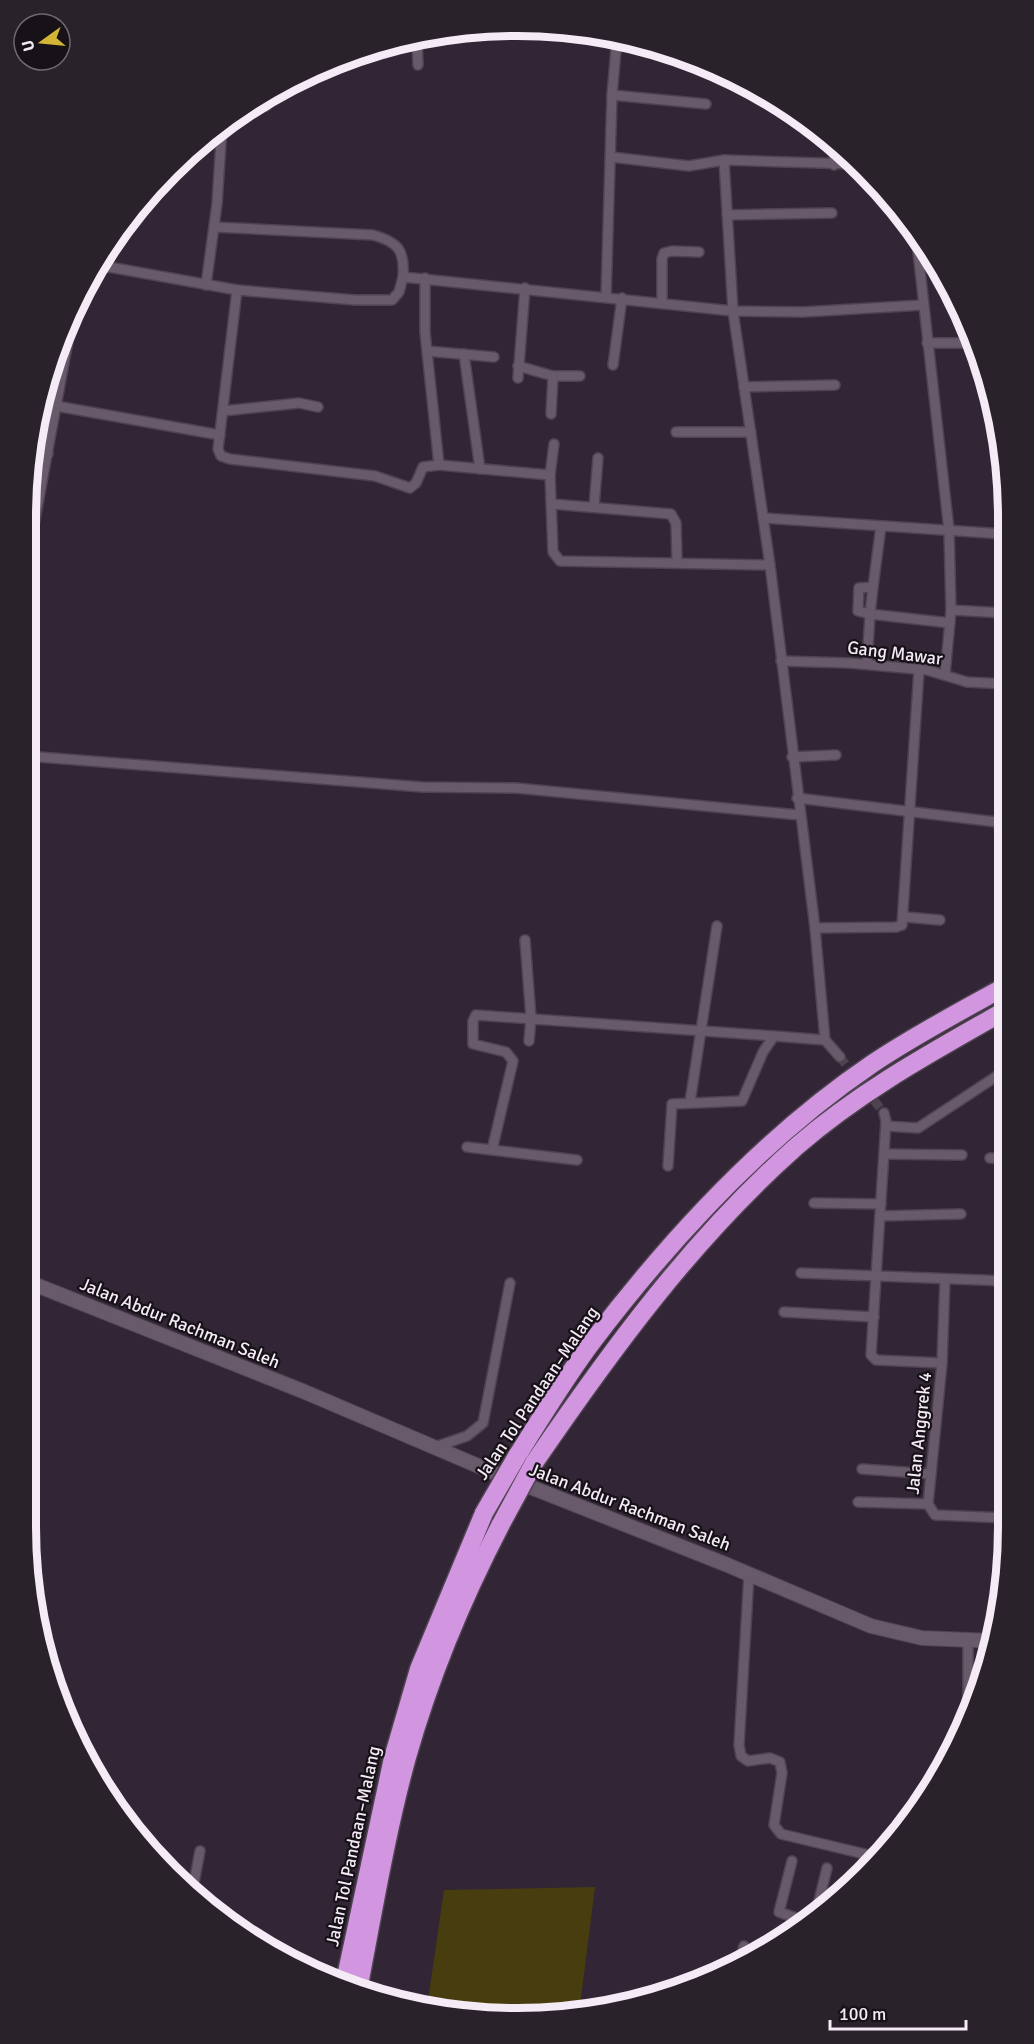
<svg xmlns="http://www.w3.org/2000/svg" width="1034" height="2044" font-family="Signika,sans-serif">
  <rect width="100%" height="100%" fill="#322535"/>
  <polygon fill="#473d0f" points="595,1887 579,2014 428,2000 444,1890"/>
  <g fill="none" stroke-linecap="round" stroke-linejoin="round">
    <g stroke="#4f4352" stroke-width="9" stroke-dasharray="9 4.5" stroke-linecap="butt">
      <polyline points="840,1057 857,1079"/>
      <polyline points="866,1090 884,1113"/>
    </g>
    <defs>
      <g id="street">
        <polyline points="417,38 418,65"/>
        <polyline points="612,95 706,104"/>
        <polyline points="252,105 266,106"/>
        <polyline points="611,157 689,166 724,160 853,164"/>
        <polyline points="724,160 733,311 770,565 815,928 825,1040 840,1057"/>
        <polyline points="834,165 835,146"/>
        <polyline points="727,215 832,213"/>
        <path d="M 214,227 L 373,235 C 398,242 405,250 403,277"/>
        <polyline points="916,234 949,530 951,610 945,675"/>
        <polyline points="98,265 237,290 355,300 392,300 399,292 403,277 733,311 803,312 923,305"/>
        <polyline points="425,278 425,332 439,465 550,475 553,552 560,561 770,565"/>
        <polyline points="206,285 217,204 222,126"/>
        <polyline points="237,290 218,449 221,456 230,459 375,476 410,488 416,483 423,467 439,465"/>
        <polyline points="606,297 612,95 617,38"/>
        <polyline points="662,301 662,259 664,253 672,251 699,252"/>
        <polyline points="927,343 975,343"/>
        <polyline points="427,351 494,357"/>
        <polyline points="464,354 480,469"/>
        <polyline points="613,365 622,298"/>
        <polyline points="518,366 553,376 580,376"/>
        <polyline points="518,378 525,288"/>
        <polyline points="744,387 835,385"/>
        <polyline points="43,388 59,390"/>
        <polyline points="56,406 220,435"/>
        <polyline points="223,411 299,403 318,407"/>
        <polyline points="551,414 553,376"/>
        <polyline points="676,432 751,432"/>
        <polyline points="32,451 48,454"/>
        <polyline points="550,475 554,444"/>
        <polyline points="552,504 671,514 676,523 677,562"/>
        <polyline points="594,507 598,458"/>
        <polyline points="763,518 1004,534"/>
        <polyline points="26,530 34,525 75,303"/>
        <polyline points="873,587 870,614 950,623"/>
        <polyline points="951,610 1005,613"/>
        <polyline points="781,661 849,663 927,670 967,682 1005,684"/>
        <polyline points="867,664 870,614 858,611 859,588 873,587 881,526"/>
        <polyline points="26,756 422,787 516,788 799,815"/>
        <polyline points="792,757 836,755"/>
        <polyline points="797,798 1005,823"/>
        <polyline points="999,822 1006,904"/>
        <polyline points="905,917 940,920"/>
        <polyline points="815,928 896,927 902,925 919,670"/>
        <polyline points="525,940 531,1018 529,1041"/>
        <polyline points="690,1102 717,926"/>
        <polyline points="884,1113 886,1121 871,1355 876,1360 942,1363"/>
        <polyline points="886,1126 918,1128 1006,1070"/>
        <polyline points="467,1147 492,1150 513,1061 506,1052 473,1044 473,1021 476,1015 774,1036"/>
        <polyline points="492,1150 577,1160"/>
        <polyline points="884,1154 962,1155"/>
        <polyline points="990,1158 1006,1159"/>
        <polyline points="668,1166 672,1104 742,1101 763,1052 774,1036 825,1040"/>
        <polyline points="814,1203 881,1204"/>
        <polyline points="880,1216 961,1214"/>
        <polyline points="801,1273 1007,1281"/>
        <polyline points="945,1279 942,1363 928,1504 935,1515 1007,1518"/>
        <polyline points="784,1312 874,1317"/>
        <polyline points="435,1447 467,1436 483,1423 510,1283"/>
        <polyline points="862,1469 931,1474"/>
        <polyline points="858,1502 928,1504"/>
        <polyline points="749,1574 739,1745 741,1756 748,1761 770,1758 780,1762 782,1773 774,1825 781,1834 877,1857"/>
        <polyline points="968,1718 968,1640"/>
        <polyline points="792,1861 779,1912 802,1920"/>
        <polyline points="193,1888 200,1851"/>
        <polyline points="817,1909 827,1868"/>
        <polyline points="739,1964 744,1946"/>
      </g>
      <polyline id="secondary" points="26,1281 305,1392 490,1471 725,1564 871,1626 922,1638 994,1641"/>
      <g id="highway">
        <path d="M 517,1456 C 541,1418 565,1378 592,1342 C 671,1238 763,1138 872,1064 C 915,1035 961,1011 1006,986"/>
        <path d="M 534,1463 C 612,1349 693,1238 797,1146 C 860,1091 934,1051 1006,1010"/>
        <polyline points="344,1986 393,1758 419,1669 484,1513"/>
        <path d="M 358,1990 C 373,1913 386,1833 407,1757 C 430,1676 462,1599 501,1524"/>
      </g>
    </defs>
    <use href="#street" stroke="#4e4350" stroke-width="12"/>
    <use href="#secondary" stroke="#4e4350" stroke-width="16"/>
    <use href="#highway" stroke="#4e4350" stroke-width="21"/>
    <use href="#street" stroke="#68596b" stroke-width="9"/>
    <use href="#secondary" stroke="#68596b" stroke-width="14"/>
    <use href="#highway" stroke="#d295e0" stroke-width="18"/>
    <defs>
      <g id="highway-bridge">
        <polyline points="484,1513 517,1456"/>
        <polyline points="501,1524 534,1463"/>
      </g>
    </defs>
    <use href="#highway-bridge" stroke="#4e4350" stroke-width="21" stroke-linecap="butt"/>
    <use href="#highway-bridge" stroke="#d295e0" stroke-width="18"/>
  </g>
  <g text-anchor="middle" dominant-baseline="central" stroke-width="4.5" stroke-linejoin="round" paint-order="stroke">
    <g font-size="18" fill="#f4ebf6" stroke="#171118">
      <text transform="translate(895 653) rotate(7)">Gang Mawar</text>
      <text transform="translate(180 1323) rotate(22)">Jalan Abdur Rachman Saleh</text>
      <text transform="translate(537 1393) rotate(-56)">Jalan Tol Pandaan–Malang</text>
      <text transform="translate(919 1433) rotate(-84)">Jalan Anggrek 4</text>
      <text transform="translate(630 1507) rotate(21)">Jalan Abdur Rachman Saleh</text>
      <text transform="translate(353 1846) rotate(-78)">Jalan Tol Pandaan–Malang</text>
    </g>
  </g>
  <path d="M0 0H1034V2044H0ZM517 36H517A481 481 0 0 1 998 517V1527A481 481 0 0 1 517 2008H517A481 481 0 0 1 36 1527V517A481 481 0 0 1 517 36Z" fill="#29222a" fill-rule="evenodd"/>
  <path fill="none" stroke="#f4ebf6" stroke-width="8" d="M517 36H517A481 481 0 0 1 998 517V1527A481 481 0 0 1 517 2008H517A481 481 0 0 1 36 1527V517A481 481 0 0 1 517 36Z"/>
  <g transform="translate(42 42) rotate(255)"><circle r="28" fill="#171118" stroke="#6f6871" stroke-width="1.5"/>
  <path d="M0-4.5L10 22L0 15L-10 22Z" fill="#d3b635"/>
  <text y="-9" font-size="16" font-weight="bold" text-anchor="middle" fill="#f4ebf6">U</text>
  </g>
  <path d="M830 2020v9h136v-9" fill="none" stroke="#f4ebf6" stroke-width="3"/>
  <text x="839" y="2020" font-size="18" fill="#f4ebf6" stroke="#171118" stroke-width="4.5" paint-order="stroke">100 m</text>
</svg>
